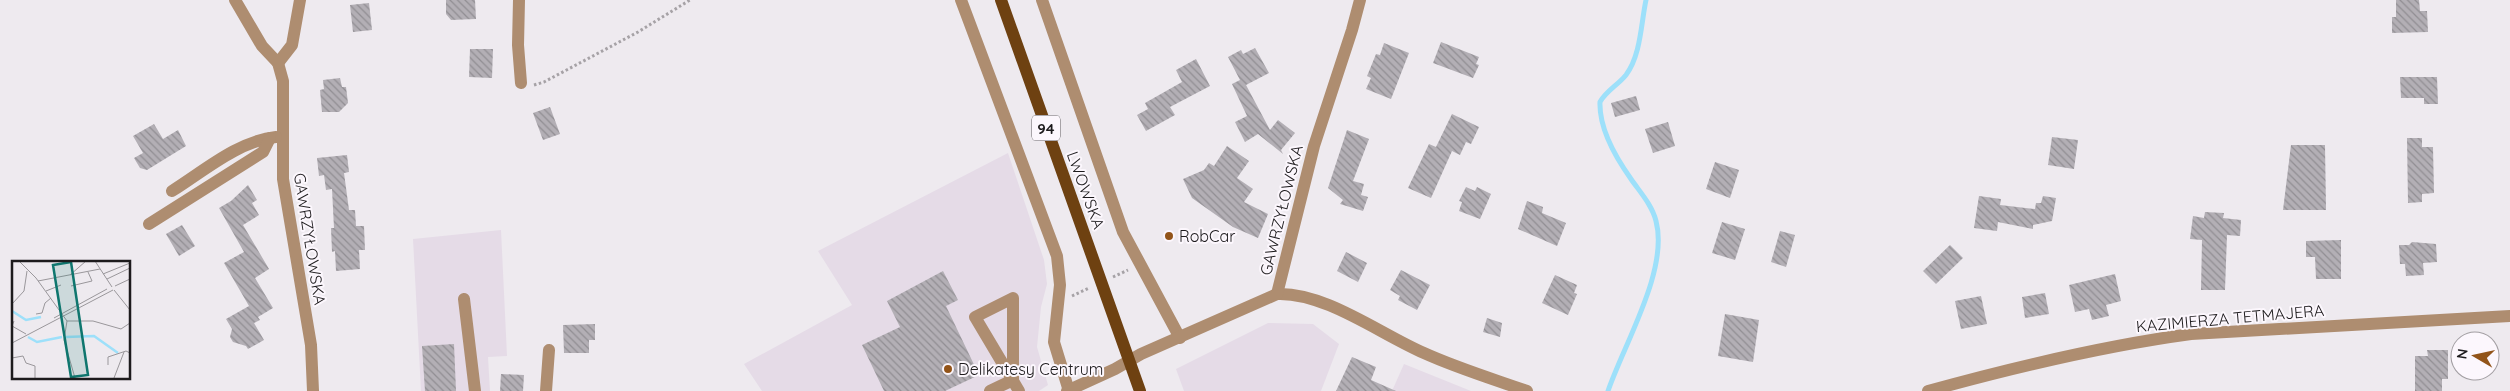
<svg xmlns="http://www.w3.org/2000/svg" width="2510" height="391" font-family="Quicksand,sans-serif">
  <defs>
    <pattern id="building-back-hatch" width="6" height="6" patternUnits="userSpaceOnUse" patternTransform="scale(1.25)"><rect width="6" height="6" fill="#b3afb5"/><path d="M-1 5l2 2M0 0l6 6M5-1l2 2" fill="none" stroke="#918e93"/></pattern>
  </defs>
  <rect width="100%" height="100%" fill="#eeeaef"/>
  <g fill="#e5dbe7">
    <polygon points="1008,153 1044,260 1047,284 1041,307 1037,347 1048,385 1039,391 762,391 744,364 852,305 818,251"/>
    <polygon points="501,230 507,356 488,357 490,391 421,391 413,239"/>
    <polygon points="1268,323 1313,324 1339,344 1321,391 1184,391 1176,369"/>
    <polygon points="1404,364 1471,391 1392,391"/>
  </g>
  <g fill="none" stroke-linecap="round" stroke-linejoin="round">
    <path stroke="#9de0fa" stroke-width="5" d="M 1608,391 C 1624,344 1669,270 1656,221 C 1652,205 1640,192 1631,179 C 1616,158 1599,128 1600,102 C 1606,91 1618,85 1626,75 C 1641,55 1641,23 1646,0"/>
  </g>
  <g fill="url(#building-back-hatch)">
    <polygon points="446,0 475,0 476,19 451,20 446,14"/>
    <polygon points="2396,0 2419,0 2420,11 2427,11 2428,32 2392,33 2392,17 2396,17"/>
    <polygon points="369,3 372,30 353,32 350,5"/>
    <polygon points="1441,42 1479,57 1476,64 1479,65 1473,78 1433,63"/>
    <polygon points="1384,43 1409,53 1391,99 1366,89 1371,78 1367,76 1372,64 1376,54 1380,55"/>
    <polygon points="1255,48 1269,73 1246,85 1270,130 1278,120 1295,133 1281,150 1283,154 1258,134 1245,142 1235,122 1247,116 1232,84 1240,80 1228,57 1241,50 1243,54"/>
    <polygon points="470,49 493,49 492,78 469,77"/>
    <polygon points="1196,59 1210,86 1170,107 1175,115 1146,131 1137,115 1148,109 1145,103 1182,82 1176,70"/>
    <polygon points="2400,77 2437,77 2438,104 2424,104 2424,98 2401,98"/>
    <polygon points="340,78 342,87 346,87 348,103 339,112 322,112 320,90 324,89 323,80"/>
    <polygon points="1636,96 1640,110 1615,117 1611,103"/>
    <polygon points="550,107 560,134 543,140 533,113"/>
    <polygon points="1452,114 1479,127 1471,144 1466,142 1460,155 1452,151 1431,198 1408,188 1429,144 1436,147"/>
    <polygon points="1668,122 1675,146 1653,153 1645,129"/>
    <polygon points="154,124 163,139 178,130 186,146 147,170 140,168 134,158 143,153 133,136"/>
    <polygon points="1347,130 1369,139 1353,181 1364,184 1361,195 1368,197 1363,211 1340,204 1343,200 1328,188"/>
    <polygon points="2052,137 2078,140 2074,169 2048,165"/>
    <polygon points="2407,138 2422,138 2422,147 2433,147 2434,193 2422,194 2422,202 2408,203"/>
    <polygon points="2291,145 2325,145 2326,210 2283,210"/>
    <polygon points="1227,146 1249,161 1237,178 1253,189 1244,202 1268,214 1258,238 1233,227 1192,198 1183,179 1204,170 1209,163 1214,166"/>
    <polygon points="347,155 349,172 344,173 349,210 355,210 356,226 364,226 365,250 359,250 360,269 336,271 335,251 332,252 331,228 334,228 332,189 326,190 324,175 319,176 317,158"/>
    <polygon points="1715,162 1739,170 1730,198 1706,189"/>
    <polygon points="248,185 257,200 252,203 259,215 243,225 269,269 255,278 273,308 258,317 260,320 254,323 264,340 248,349 246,346 233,342 230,337 232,329 226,319 249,306 224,263 244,252 219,208 231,201"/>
    <polygon points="1466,187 1475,191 1477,187 1491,194 1480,219 1459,211 1462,202 1459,201"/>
    <polygon points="1979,196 2001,199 2000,205 2035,209 2036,203 2041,203 2043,196 2056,198 2052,221 2033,225 2033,229 1998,222 1997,231 1974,228"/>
    <polygon points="1527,201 1543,207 1542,213 1566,223 1557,246 1518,229"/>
    <polygon points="2205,212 2224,213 2223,218 2241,220 2240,236 2227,235 2225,290 2201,290 2202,240 2190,239 2193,216 2204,218"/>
    <polygon points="1722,222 1745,229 1735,260 1712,253"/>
    <polygon points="182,225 195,246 179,256 166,234"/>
    <polygon points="1780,231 1795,235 1786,267 1771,262"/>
    <polygon points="2341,240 2341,279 2316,279 2315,257 2306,257 2306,241"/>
    <polygon points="2412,242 2436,244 2437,262 2423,263 2424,275 2406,276 2405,264 2400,264 2399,245 2409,245"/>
    <polygon points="1950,245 1963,258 1936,284 1923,271"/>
    <polygon points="1346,252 1367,263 1358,282 1337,271"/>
    <polygon points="1401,270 1430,285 1417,310 1398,300 1400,296 1390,290"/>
    <polygon points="943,271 958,300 946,306 979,375 945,391 884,391 862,345 900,327 887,301"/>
    <polygon points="2115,274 2121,301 2106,305 2109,316 2092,320 2089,309 2075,312 2069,285"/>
    <polygon points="1555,275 1577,285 1574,293 1577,294 1568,315 1542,303"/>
    <polygon points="2045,293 2049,314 2025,318 2022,297"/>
    <polygon points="1981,296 1987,324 1961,329 1955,301"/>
    <polygon points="1725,314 1759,320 1753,362 1718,356"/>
    <polygon points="1487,318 1502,323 1500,337 1483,332"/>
    <polygon points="595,324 595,340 589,340 589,353 564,353 563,325"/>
    <polygon points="454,344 456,391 425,391 422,346"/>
    <polygon points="2427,350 2448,350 2448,379 2442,379 2442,391 2415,391 2415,356 2428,356"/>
    <polygon points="1352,357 1376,367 1371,380 1396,391 1336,391"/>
    <polygon points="501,374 524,375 523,391 500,391"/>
  </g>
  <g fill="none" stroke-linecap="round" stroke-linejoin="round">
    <g stroke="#a6a2a6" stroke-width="3" stroke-dasharray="2.5 2.5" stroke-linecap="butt">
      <polyline points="534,85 544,82 638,32 690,0"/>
      <polyline points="1113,277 1128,270"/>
      <polyline points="1072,296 1089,288"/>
    </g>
    <g stroke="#ae8d70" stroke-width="12">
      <polyline points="235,0 262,46 278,63 283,81 283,179 311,345 313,391"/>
      <polyline points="519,0 518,45 521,83"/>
      <polyline points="961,0 1057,256 1060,285 1054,342 1069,391"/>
      <polyline points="1042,0 1123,232 1180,338"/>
      <polyline points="278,63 292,45 300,0"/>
      <path d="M 172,191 C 204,171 238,141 276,137"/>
      <polyline points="149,224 263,152 270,138"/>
      <path d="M 1277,294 C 1325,292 1380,334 1424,353 C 1457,368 1493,379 1527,391"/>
      <polyline points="464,299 475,391"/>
      <polyline points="1013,380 1013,298 975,317 1019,391"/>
      <polyline points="546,391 549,350"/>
      <polyline points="990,391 1013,380"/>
      <polyline points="1067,391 1115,369 1141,354 1277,294 1314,146 1352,30 1360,0"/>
      <path d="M 1928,391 C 2015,367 2102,346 2191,334 L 2510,316"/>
    </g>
    <polyline stroke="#6e4111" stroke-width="12" points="1001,0 1140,391"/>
  </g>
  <g fill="#925419" stroke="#fcf7fd" stroke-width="2">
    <circle cx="1169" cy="236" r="5"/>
    <circle cx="948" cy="369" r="5"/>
  </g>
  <g text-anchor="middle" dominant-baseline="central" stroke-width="4" stroke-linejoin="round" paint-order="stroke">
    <rect fill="#fcf7fd" stroke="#605d60" stroke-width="1" x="1032" y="115.5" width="28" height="25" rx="4"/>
    <g font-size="15" font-weight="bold" fill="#1d1b1d">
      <text x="1046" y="128">94</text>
    </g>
    <g font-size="16" fill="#1d1b1d" stroke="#fcf7fd">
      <text transform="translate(1086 190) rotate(70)">LWOWSKA</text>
      <text transform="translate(1281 210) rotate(-76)">GAWRZYŁOWSKA</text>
      <text transform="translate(310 239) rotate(81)">GAWRZYŁOWSKA</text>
      <text transform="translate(2230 318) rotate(-5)">KAZIMIERZA TETMAJERA</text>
    </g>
    <g font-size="16" fill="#1d1b1d" stroke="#fcf7fd" text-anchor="start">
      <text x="1179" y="236">RobCar</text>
      <text x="958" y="369">Delikatesy Centrum</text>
    </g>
  </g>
  <g transform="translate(12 261)">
    <rect width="118" height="118" fill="#eeeaef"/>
    <path fill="none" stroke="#9de0fa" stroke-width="2.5" d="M 0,50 L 14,59 L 29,56M 16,76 L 25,81 L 50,76M 54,76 L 82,75 L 106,92"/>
    <path fill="none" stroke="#9a979b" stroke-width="1" d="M 7,0 L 24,17 L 55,60 L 81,60 L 109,68 L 118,62M 83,0 L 100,26M 91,13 L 118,2M 58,14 L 74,0M 95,18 L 118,7M 26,20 L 88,8M 59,25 L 80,20 L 76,11M 103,25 L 118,18M 102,29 L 118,49M 34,30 L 49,24M 0,43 L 12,30 L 15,10M 24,53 L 30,52 L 33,42 L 39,37M 42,57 L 95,28M 2,60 L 0,65 L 14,73M 55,60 L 52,79 L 63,117M 0,82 L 101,29M 0,97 L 11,95 L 14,102 L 23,105 L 23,117M 96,104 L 96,96 L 114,90 L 118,92M 102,117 L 112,91"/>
    <path fill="#0f766e" fill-opacity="0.15" stroke="#0f766e" stroke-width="2.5" d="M 59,1 L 76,114 L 59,116 L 41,4 Z"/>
    <rect width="118" height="118" fill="none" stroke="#1d1b1d" stroke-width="2.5"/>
  </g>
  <g transform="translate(2475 356) rotate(279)"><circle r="24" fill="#fcf7fd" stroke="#a39fa3"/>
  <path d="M0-4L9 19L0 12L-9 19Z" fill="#925419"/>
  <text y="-8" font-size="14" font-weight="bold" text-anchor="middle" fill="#1d1b1d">N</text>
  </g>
</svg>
